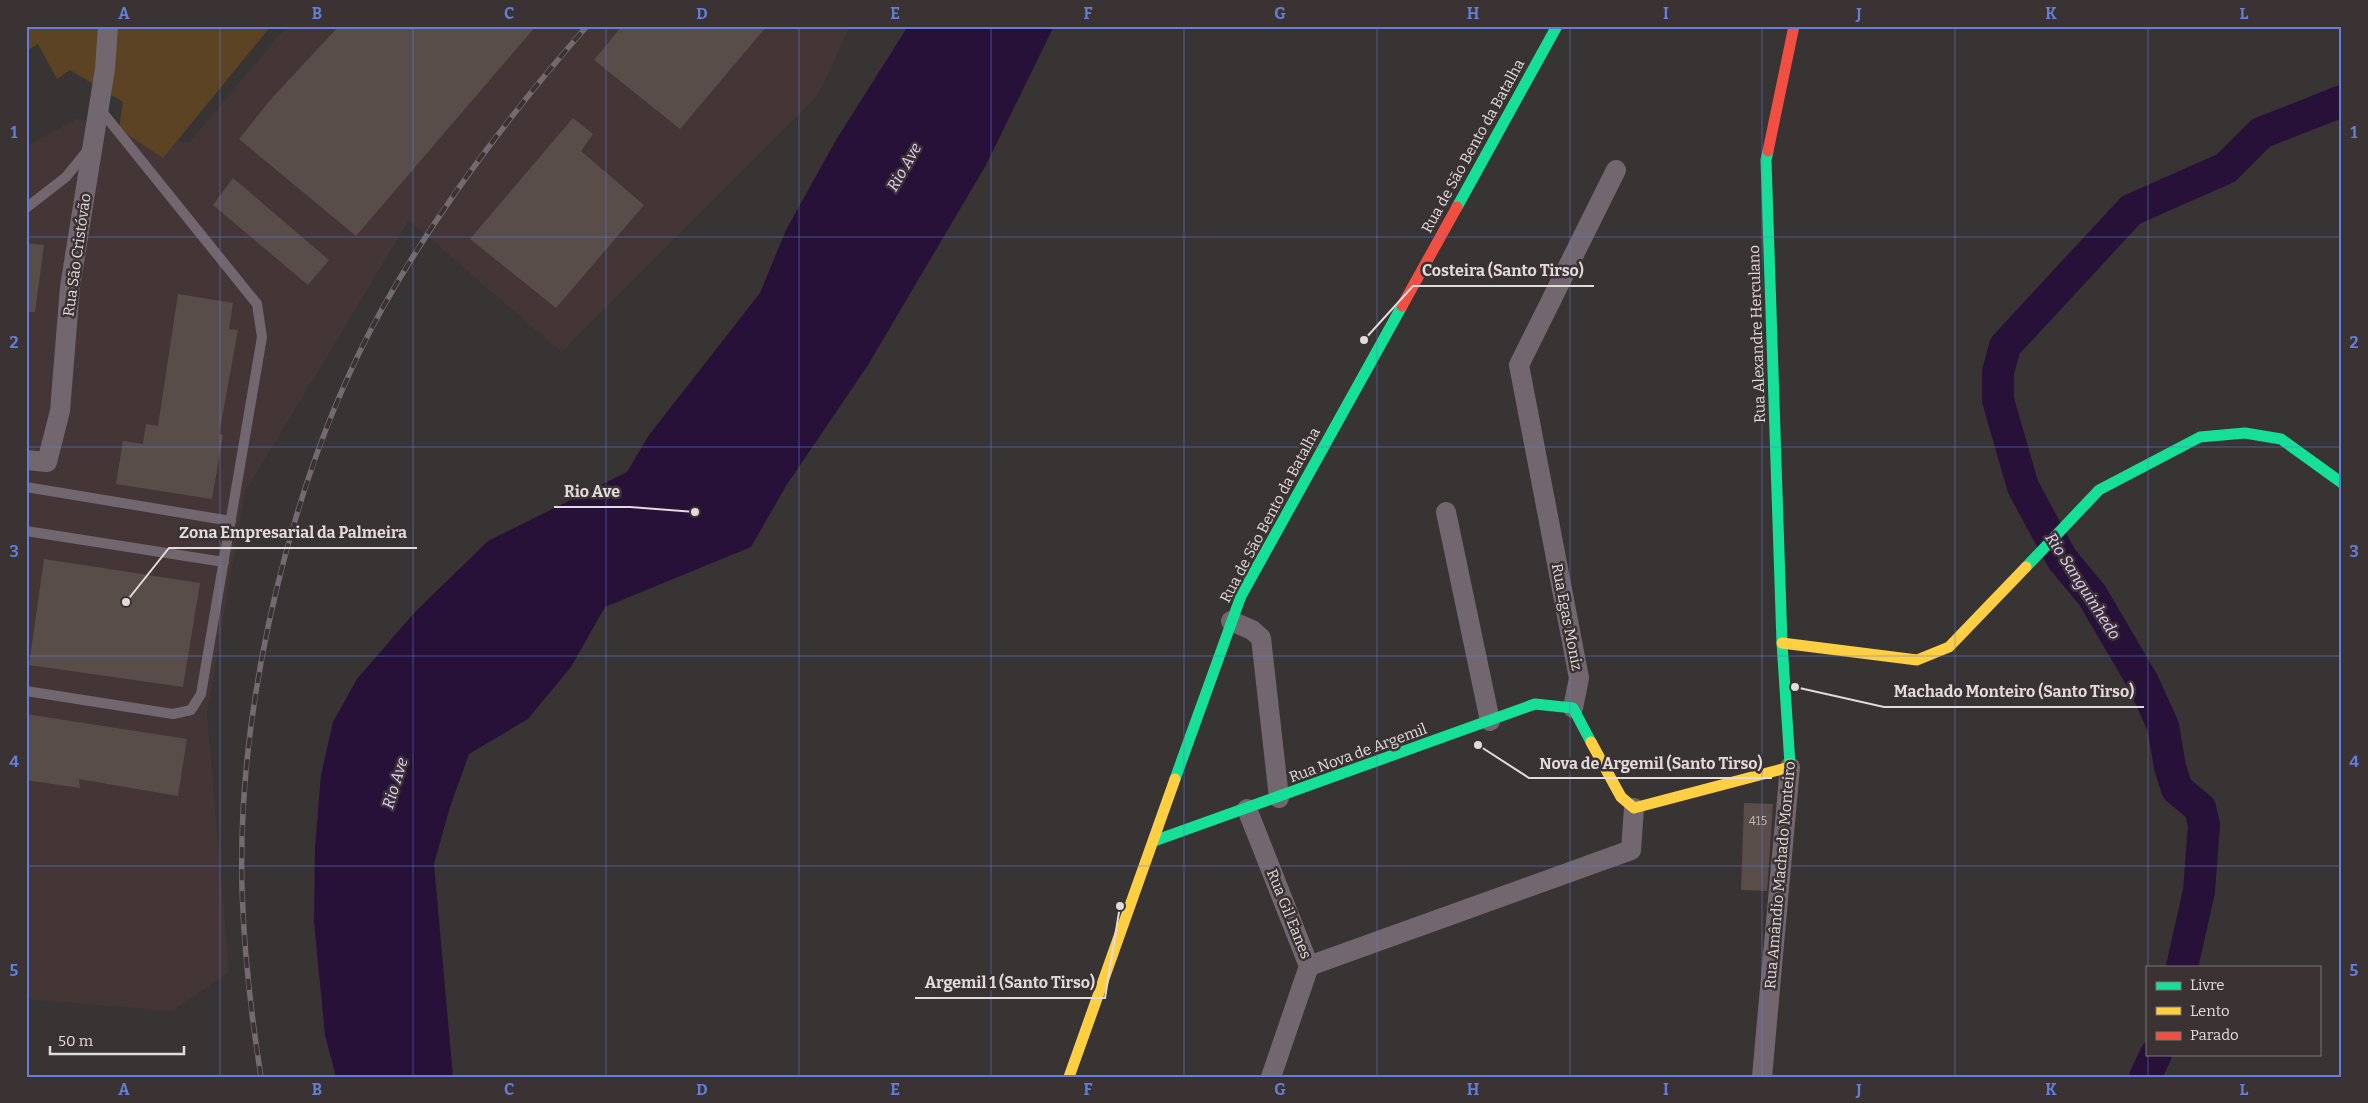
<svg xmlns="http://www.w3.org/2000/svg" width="2368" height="1103" font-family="Bitter,serif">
  <rect width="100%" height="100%" fill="#383434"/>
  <polygon fill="#443637" points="287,26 850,26 818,95 561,352 409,220 245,492 207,713 229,972 172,1011 26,999 26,146 77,119 189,143"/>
  <polygon fill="#5b4324" points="26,26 271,26 163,158 119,129 123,102 70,70 57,79 38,44 26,51"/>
  <polygon fill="#271139" points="908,26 1054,26 986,165 868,365 786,486 751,547 605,607 571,667 528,719 469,754 450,807 434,864 453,1077 336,1077 325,1035 314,922 315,847 321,775 333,722 357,679 414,613 488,541 627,472 649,435 760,293 786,230 836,140"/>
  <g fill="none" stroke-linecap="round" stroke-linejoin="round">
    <g stroke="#271139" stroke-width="32">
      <polyline points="2182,967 2199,891 2204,825 2200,808 2177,789 2170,767 2163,726 2143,682 2092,595 2062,559 2023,487 1998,400 1998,372 2005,346 2131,210 2226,168 2261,133 2342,101"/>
      <polyline points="2145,1077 2156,1054"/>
    </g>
  </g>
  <g fill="#594d4a">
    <polygon points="339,26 536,26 356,236 239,139 271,99"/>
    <polygon points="622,26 767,26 680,129 594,60"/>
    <polygon points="573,118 593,134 581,151 644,205 556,308 470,239"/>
    <polygon points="233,178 329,260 308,285 213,205"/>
    <polygon points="26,243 44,245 35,312 26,312"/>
    <polygon points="178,294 233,303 229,329 238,330 219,434 223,435 212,499 116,484 123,441 143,444 146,424 158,426"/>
    <polygon points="44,559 200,583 183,687 29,665"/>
    <polygon points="26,714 187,739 178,796 79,779 80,788 26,780"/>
    <polygon points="1744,803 1773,804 1767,891 1741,890"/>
  </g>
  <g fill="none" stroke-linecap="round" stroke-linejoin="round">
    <g stroke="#72676e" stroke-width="10">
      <polyline points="26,208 66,177 87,151"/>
      <polyline points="26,487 231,521"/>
      <polyline points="26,531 224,562"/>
      <polyline points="26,691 173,714 191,710 201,694 262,337 257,304 99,108"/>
    </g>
    <g stroke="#72676e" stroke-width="20">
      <polyline points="26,460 47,462 60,411 70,287 105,69 108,26"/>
      <polyline points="1446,512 1490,721"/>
      <polyline points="1231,621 1252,630 1261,638 1279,798"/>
      <polyline points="1573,708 1579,678 1519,365 1616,170"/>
      <polyline points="1247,809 1309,966 1271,1077"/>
      <polyline points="1309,966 1631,850 1634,808"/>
      <polyline points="1762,1077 1790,767"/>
    </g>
    <g stroke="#16e098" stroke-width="11">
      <polyline points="1768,151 1766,160 1782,643 1790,764"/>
      <polyline points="1457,207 1557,26"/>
      <polyline points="2026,567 2099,490 2200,437 2245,433 2281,439 2342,483"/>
      <polyline points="1175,779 1241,596 1402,306"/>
      <polyline points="1154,841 1535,704 1573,708 1591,742"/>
    </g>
    <g stroke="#ffcf43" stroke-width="11">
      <polyline points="1782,643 1917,660 1949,647 2026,567"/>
      <polyline points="1591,742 1621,797 1634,808 1790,767 1790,764"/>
      <polyline points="1069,1077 1175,779"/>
    </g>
    <g stroke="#f24e42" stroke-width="11">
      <polyline points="1768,151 1794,26"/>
      <polyline points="1402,306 1457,207"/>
    </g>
    <defs>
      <path id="rail" d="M 261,1077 C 251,1014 244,952 242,889 C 237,703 292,471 382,309 C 439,207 510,114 587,26"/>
    </defs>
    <use href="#rail" stroke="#736b6f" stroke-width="5.5"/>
    <use href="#rail" stroke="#3a3233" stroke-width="4" stroke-dasharray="11" stroke-linecap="butt"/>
  </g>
  <path fill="none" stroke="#627fd9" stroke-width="1" stroke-opacity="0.55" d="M 220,26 L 220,1077M 413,26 L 413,1077M 606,26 L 606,1077M 799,26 L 799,1077M 991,26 L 991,1077M 1184,26 L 1184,1077M 1377,26 L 1377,1077M 1570,26 L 1570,1077M 1762,26 L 1762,1077M 1955,26 L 1955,1077M 2148,26 L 2148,967M 26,237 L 2342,237M 26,447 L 2342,447M 26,656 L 2342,656M 26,866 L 2342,866M 2148,1054 L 2148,1077"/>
  <g text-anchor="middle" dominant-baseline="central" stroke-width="5" stroke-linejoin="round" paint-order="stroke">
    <g font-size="12" fill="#bfb8b8">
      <text x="1758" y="821">415</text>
    </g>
    <g font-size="15" fill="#e1dbdc" stroke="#3a3233">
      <text transform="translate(1473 146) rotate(-61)">Rua de São Bento da Batalha</text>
      <text transform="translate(77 255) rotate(-82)">Rua São Cristóvão</text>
      <text transform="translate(1757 334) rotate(-92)">Rua Alexandre Herculano</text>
      <text transform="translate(1270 515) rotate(-62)">Rua de São Bento da Batalha</text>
      <text transform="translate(1567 617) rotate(79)">Rua Egas Moniz</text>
      <text transform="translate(1358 753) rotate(-20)">Rua Nova de Argemil</text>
      <text transform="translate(1780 875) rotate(-85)">Rua Amândio Machado Monteiro</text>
      <text transform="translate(1289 914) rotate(68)">Rua Gil Eanes</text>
    </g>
    <g font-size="16" font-style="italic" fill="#e2cdfb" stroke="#3a3233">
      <text transform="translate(904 167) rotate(-60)">Rio Ave</text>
      <text transform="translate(2083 586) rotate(57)">Rio Sanguinhedo</text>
      <text transform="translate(395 783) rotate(-73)">Rio Ave</text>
    </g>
  </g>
  <path fill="none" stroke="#e1dbdc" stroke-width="2" d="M1364 340L1413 286H1594M695 512L630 507H554M126 602L169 548H417M1795 687L1884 707H2144M1478 745L1529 778H1772M1120 906L1105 998H915"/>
  <g fill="#e1dbdc" stroke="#3a3233" stroke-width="2">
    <circle cx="1364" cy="340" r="5"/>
    <circle cx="695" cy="512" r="5"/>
    <circle cx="126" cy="602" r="5"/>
    <circle cx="1795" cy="687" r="5"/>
    <circle cx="1478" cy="745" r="5"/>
    <circle cx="1120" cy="906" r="5"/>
  </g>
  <g font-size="16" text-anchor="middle" font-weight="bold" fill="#e1dbdc" stroke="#3a3233" stroke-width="5" stroke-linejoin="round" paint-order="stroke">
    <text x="1503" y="276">Costeira (Santo Tirso)</text>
    <text x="592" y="497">Rio Ave</text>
    <text x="293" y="538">Zona Empresarial da Palmeira</text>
    <text x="2014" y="697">Machado Monteiro (Santo Tirso)</text>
    <text x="1651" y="769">Nova de Argemil (Santo Tirso)</text>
    <text x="1010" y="988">Argemil 1 (Santo Tirso)</text>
  </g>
  <rect width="2368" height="1103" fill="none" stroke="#3a3233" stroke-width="55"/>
  <rect x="2146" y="966" width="175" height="90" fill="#3a3233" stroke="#7d7677"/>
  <rect x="2156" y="982" width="25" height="8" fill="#16e098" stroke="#7d7677"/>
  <text x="2190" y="990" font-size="15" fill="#e1dbdc">Livre</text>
  <rect x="2156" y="1007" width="25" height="8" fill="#ffcf43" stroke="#7d7677"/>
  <text x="2190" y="1016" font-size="15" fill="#e1dbdc">Lento</text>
  <rect x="2156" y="1032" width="25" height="8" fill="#f24e42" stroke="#7d7677"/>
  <text x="2190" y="1040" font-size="15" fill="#e1dbdc">Parado</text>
  <path d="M50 1046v8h134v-8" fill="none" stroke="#e1dbdc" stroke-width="2.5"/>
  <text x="58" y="1046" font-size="15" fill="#e1dbdc" stroke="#3a3233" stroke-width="4" paint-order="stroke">50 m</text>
  <rect x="28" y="28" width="2312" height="1048" fill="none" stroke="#627fd9" stroke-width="2"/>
  <g font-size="16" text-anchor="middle" font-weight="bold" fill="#627fd9">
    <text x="124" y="19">A</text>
    <text x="317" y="19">B</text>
    <text x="509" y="19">C</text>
    <text x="702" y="19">D</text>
    <text x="895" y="19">E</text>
    <text x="1088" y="19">F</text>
    <text x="1280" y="19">G</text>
    <text x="1473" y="19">H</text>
    <text x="1666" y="19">I</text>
    <text x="1859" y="19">J</text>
    <text x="2051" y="19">K</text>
    <text x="2244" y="19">L</text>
    <text x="14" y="138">1</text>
    <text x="2354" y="138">1</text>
    <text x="14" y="348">2</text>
    <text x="2354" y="348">2</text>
    <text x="14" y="557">3</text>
    <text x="2354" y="557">3</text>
    <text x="14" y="767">4</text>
    <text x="2354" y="767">4</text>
    <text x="14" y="976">5</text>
    <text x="2354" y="976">5</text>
    <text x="124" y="1095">A</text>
    <text x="317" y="1095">B</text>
    <text x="509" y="1095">C</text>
    <text x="702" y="1095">D</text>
    <text x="895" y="1095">E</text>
    <text x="1088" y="1095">F</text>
    <text x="1280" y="1095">G</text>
    <text x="1473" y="1095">H</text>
    <text x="1666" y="1095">I</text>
    <text x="1859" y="1095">J</text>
    <text x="2051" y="1095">K</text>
    <text x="2244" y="1095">L</text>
  </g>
</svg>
